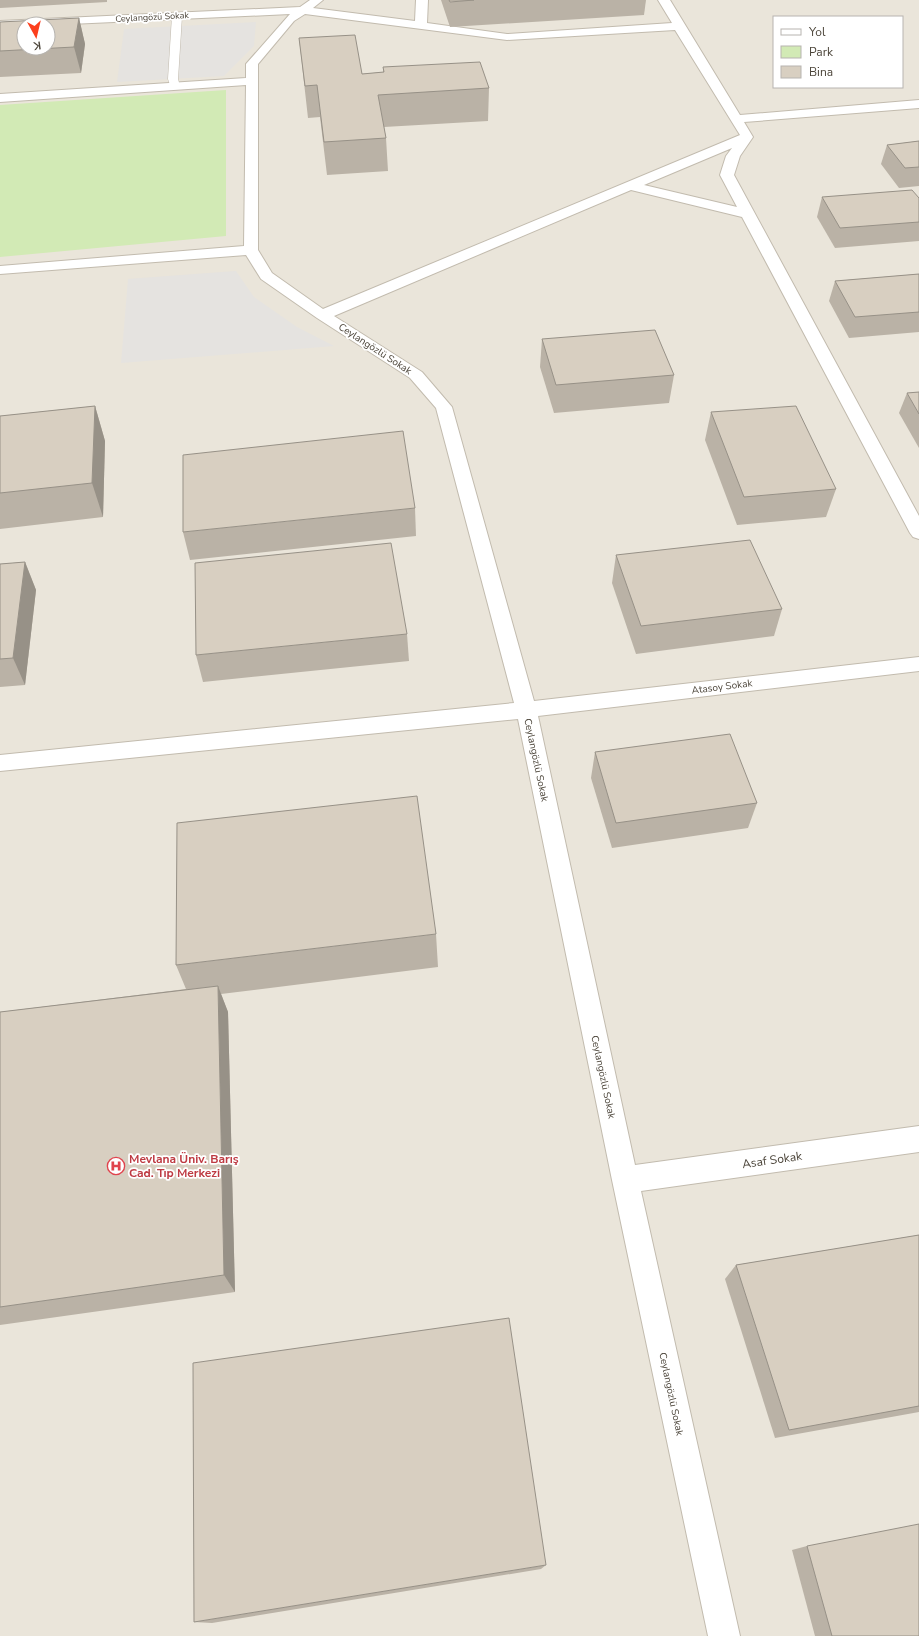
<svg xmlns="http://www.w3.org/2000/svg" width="919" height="1636" font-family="'Nunito Sans',sans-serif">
  <rect width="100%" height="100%" fill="#f6f3ec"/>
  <path fill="#eae5da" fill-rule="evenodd" d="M 0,0 L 919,0 L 919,1636 L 0,1636 ZM 774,17 L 902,17 L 902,87 L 774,87 ZM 24,24 L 48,24 L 48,48 L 24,48 Z"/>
  <polygon fill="#d2eab5" points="226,90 226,236 0,257 0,105"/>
  <g fill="#e5e3e0">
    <polygon points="256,22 254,46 224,76 117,82 124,29"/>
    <polygon points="236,271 254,297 297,327 334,346 121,363 128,279"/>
  </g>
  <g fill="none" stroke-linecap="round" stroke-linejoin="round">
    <defs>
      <polygon id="service" points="177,13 182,16 178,79 180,86 175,89 171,88 168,79 172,16"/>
      <path id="minor" d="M 310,0 L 323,0 L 313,8 L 415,21 L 416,0 L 428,0 L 427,23 L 507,34 L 672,23 L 658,0 L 670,0 L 740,115 L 919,100 L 919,108 L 744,122 L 753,137 L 740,156 L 734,175 L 919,516 L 919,539 L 913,537 L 910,533 L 742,217 L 631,190 L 334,316 L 422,372 L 452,407 L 534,701 L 919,657 L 919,671 L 538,716 L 635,1165 L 919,1126 L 919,1152 L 641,1191 L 740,1636 L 708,1636 L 612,1180 L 518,719 L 0,771 L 0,755 L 514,703 L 436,408 L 410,378 L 317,318 L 261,279 L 246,255 L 0,274 L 0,266 L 244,246 L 246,85 L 0,102 L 0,94 L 246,78 L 246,64 L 290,14 L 48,25 L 48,24 L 24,24 L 24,26 L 0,27 L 0,21 L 300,7 ZM 305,14 L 507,40 L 675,30 L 740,135 L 323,309 L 272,273 L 258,250 L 258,64 L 294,21 ZM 732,148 L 726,156 L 720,175 L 737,207 L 644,185 Z"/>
    </defs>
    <use href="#service" stroke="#c2bbae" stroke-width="1"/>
    <use href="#minor" stroke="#c2bbae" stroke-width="2"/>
    <use href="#service" fill="#fff" fill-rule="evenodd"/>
    <use href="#minor" fill="#fff" fill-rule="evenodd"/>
  </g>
  <g fill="#bab2a6">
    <polygon points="0,0 107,0 107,2 0,8"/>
    <polygon points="441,0 646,0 644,15 450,27"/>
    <polygon points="79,18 85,44 81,73 0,77 0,22"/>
    <polygon points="299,38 362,74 383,72 383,67 489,88 488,121 384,127 386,138 388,171 327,175 320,117 308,118"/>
    <polygon points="919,141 919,186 899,188 881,164 887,145"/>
    <polygon points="822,197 919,198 919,241 835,248 817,217"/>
    <polygon points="919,274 919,332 849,338 829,301 835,281"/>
    <polygon points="542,339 674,375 669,403 554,413 540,367"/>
    <polygon points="919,392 919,448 899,413 907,393"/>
    <polygon points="95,406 105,441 103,517 0,529 0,416"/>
    <polygon points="711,412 836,489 826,517 737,525 705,440"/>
    <polygon points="415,508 416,536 190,560 183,532"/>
    <polygon points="616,555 782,609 774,636 636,654 612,583"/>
    <polygon points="25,562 36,590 25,685 0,687 0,564"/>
    <polygon points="407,634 409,661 203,682 196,655"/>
    <polygon points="595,752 757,803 748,828 612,848 591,778"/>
    <polygon points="436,934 438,967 221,994 228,1012 235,1292 0,1325 0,1012 186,989 176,965"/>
    <polygon points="919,1235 919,1412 775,1438 725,1279 736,1265"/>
    <polygon points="807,1546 919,1636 815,1636 792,1550"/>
    <polygon points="546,1565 541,1569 212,1623 194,1622"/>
  </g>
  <g fill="#979187">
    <polygon points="79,18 85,44 81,73 74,47"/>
    <polygon points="95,406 105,441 103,517 92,483"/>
    <polygon points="25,562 36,590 25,685 13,658"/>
    <polygon points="218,986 228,1012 235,1292 224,1275"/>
  </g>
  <g fill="#d8cfc1" stroke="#979187" fill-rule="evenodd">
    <polygon points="449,0 474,0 450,2"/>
    <path d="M 79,18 L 74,47 L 0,51 L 0,22 ZM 24,24 L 48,24 L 48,48 L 24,48 Z"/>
    <polygon points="355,35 362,74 384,72 383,67 480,62 489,88 378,95 386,138 324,142 317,85 305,86 299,38"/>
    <polygon points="919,141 919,167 905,168 887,145"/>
    <polygon points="912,190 919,198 919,222 840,228 822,197"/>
    <polygon points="919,274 919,312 855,317 835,281"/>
    <polygon points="655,330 674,375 556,385 542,339"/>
    <polygon points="919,392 919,414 907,393"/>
    <polygon points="95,406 92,483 0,493 0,416"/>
    <polygon points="796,406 836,489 744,497 711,412"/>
    <polygon points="403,431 415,508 183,532 183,455"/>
    <polygon points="750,540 782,609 641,626 616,555"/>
    <polygon points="391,543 407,634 196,655 195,563"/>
    <polygon points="25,562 13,658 0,659 0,564"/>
    <polygon points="730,734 757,803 616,823 595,752"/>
    <polygon points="417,796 436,934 176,965 177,823"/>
    <polygon points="218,986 224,1275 0,1307 0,1012"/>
    <polygon points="919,1235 919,1406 789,1430 736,1265"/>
    <polygon points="509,1318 546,1565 194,1622 193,1363"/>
    <polygon points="919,1524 919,1636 832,1636 807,1546"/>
  </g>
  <defs>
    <symbol id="hospital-ring" viewBox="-11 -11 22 22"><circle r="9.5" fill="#fff" stroke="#e0444e" stroke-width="1.5"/><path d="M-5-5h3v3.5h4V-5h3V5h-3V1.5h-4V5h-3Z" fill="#e0444e"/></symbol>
  </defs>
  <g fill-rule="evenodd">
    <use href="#hospital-ring" x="106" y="1156" width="20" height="20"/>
  </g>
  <g text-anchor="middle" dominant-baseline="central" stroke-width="3.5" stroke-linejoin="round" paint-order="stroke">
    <g font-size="9" fill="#4b4439" stroke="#fff">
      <text transform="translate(152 17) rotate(-3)">Ceylangözü Sokak</text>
    </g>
    <g font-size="10" fill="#4b4439" stroke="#fff">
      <text transform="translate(375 349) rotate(33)">Ceylangözlü Sokak</text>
      <text transform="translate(722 687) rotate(-7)">Atasoy Sokak</text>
      <text transform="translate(536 760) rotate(78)">Ceylangözlü Sokak</text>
      <text transform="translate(603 1077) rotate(78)">Ceylangözlü Sokak</text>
      <text transform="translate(671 1394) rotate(78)">Ceylangözlü Sokak</text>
    </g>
    <g font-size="12" font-weight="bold" fill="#be3a42" stroke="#fff" text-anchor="start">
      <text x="129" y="1159">Mevlana Üniv. Barış<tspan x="129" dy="14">Cad. Tıp Merkezi</tspan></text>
    </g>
    <g font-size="12" fill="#4b4439" stroke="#fff">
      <text transform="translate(772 1160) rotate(-8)">Asaf Sokak</text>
    </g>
  </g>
  <rect x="773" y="16" width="130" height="72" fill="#ffffff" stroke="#b7b4b0"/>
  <rect x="781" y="29" width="20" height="6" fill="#ffffff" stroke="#b7b4b0"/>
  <text x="809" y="36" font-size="12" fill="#4b4439">Yol</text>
  <rect x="781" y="46" width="20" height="12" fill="#d2eab5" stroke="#b7b4b0"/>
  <text x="809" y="56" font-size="12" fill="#4b4439">Park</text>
  <rect x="781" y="66" width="20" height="12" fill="#d8cfc1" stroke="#b7b4b0"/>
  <text x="809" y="76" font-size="12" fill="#4b4439">Bina</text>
  <g transform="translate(36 36) rotate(172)"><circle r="19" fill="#ffffff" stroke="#b7b4b0"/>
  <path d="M0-3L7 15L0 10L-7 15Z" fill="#fc3f1d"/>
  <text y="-6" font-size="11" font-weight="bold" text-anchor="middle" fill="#4b4439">K</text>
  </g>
</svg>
